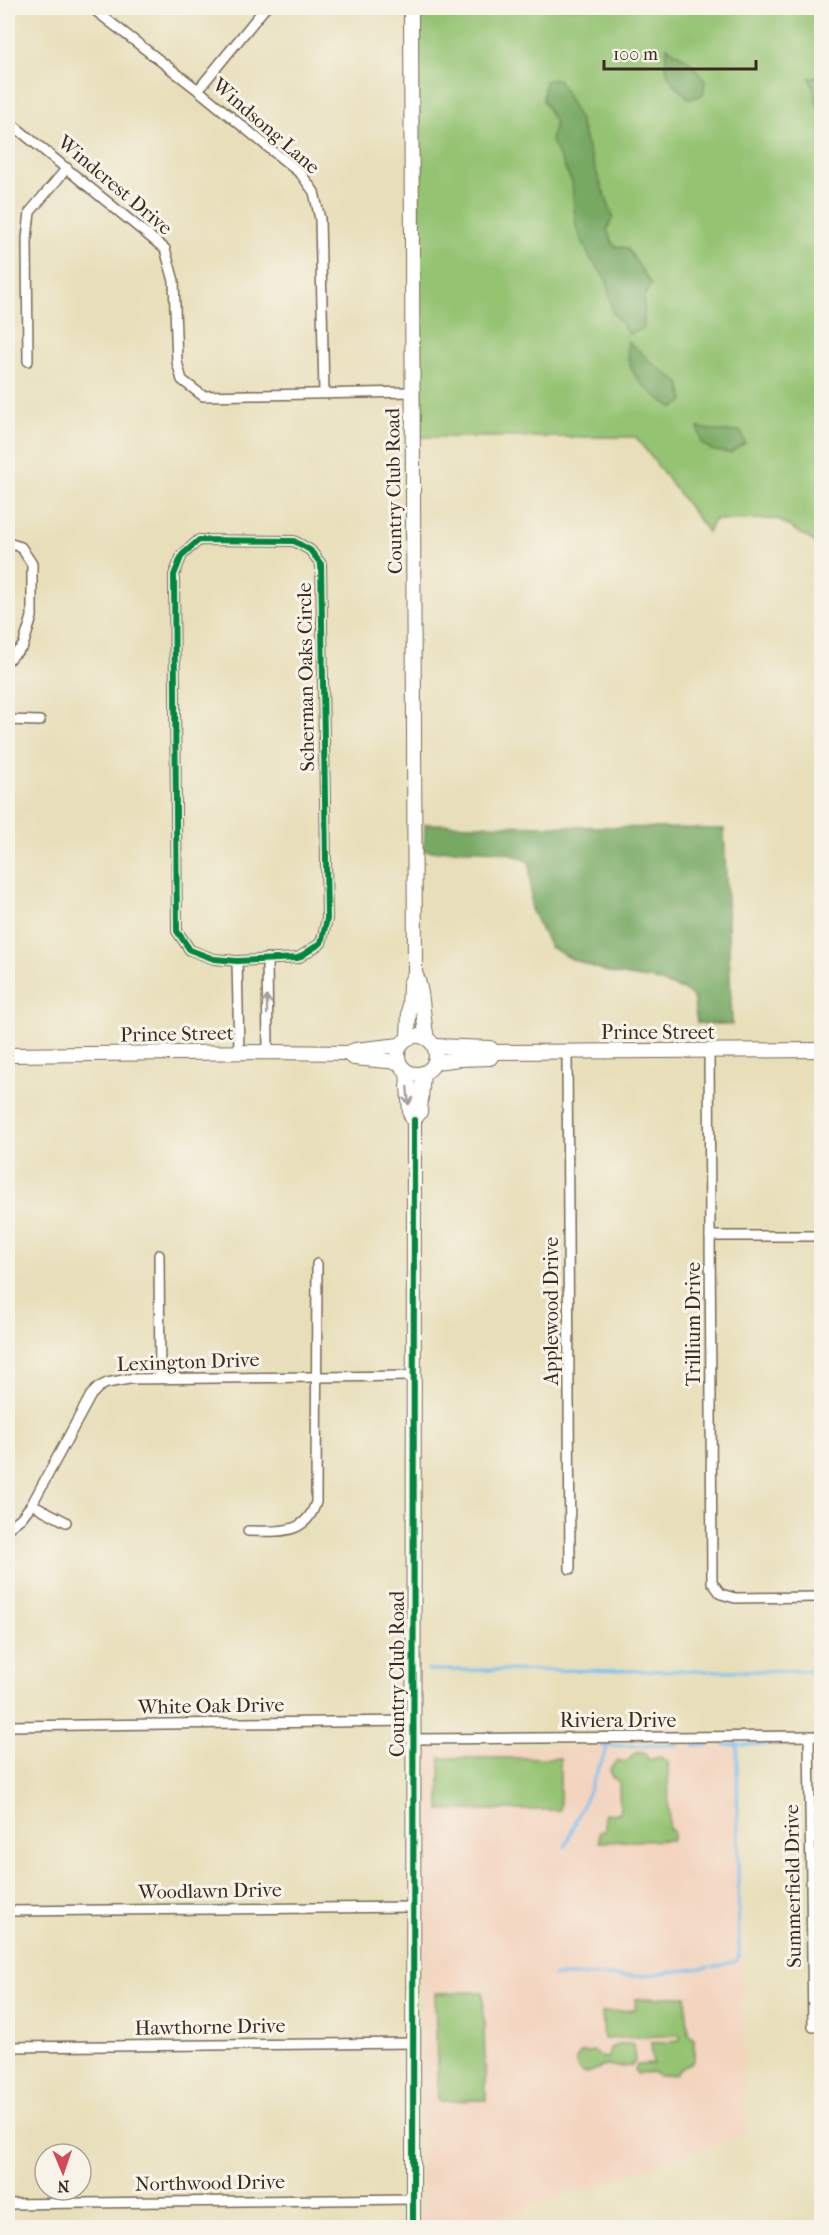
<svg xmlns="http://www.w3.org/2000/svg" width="829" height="2235" font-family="'IM FELL French Canon',serif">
  <rect width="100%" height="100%" fill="#f7f3e8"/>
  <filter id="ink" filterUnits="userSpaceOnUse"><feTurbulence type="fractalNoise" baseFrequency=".0167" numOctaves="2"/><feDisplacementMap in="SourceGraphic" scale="12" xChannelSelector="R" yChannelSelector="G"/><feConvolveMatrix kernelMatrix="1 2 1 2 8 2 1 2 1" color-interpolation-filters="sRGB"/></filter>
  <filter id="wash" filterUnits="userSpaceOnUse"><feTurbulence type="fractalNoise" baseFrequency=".008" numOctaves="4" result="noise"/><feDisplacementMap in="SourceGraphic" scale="24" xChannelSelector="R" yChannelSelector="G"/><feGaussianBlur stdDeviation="1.35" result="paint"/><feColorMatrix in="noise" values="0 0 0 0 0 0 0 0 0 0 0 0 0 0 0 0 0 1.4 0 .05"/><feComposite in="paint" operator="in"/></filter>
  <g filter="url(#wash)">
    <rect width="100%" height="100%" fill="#e8dfba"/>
    <polygon fill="#f3d4bf" points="737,1747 745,2135 471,2227 422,2228 423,1757 427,1750 435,1748"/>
    <g fill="#94c372" stroke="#687648" stroke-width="1.5">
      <polygon points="417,8 821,8 821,546 777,519 714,520 708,532 636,437 420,437"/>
      <polygon points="635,1753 644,1753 649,1760 659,1757 668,1761 669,1829 673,1831 673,1840 599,1842 599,1832 605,1831 604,1814 620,1813 619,1782 612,1777 610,1769 618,1761 627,1762"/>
      <rect x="440" y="1758" width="120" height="52"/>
      <polygon points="483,1992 486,2100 438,2101 435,1993"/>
      <path d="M 686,1996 L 688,2034 L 694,2039 L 694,2059 C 689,2068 679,2066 676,2074 L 659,2076 L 652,2072 L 637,2074 L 635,2069 L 637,2065 L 653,2064 L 651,2043 L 679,2041 L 681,2035 L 604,2039 L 602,2012 L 635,2010 L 636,1999 Z"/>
      <path d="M 619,2044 L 633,2044 L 635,2061 L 631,2066 C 622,2067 614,2067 606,2066 C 597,2066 577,2086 576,2059 L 581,2053 L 594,2051 L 604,2058 L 609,2057 L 610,2048 Z"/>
    </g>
    <g fill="#77a964" stroke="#596a41" stroke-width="1.5">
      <path d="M 667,47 L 689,61 L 705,80 L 703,95 L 690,99 C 669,80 663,77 667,47 Z"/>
      <polygon points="821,77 822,77 821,110 818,106 810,78"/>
      <polygon points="558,79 579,119 588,149 613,217 607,230 614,246 627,248 651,284 644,297 644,328 629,334 612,311 607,281 589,256 576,226 572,182 551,141 555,123 543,100 545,81"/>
      <path d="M 628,341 L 652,363 L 680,383 L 684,401 L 674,408 C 648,392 623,374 628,341 Z"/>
      <polygon points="698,428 724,432 741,431 745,443 730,453 714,451 702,444"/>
      <path d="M 425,824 L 724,829 L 732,1025 L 697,1023 L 693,997 L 683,990 L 655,980 L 610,973 L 572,959 L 550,947 L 531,909 L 530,863 C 504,844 455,851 424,851 Z"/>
    </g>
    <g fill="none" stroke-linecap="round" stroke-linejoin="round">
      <g stroke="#7ac0f1" stroke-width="3">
        <polyline points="428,1670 822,1671"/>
        <polyline points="694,1745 708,1745"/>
        <polyline points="723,1745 796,1744"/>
        <polyline points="601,1746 678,1745"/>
        <polyline points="565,1847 608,1746"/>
        <polyline points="714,1967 734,1962 739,1957 737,1744"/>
        <polyline points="554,1976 635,1976"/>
        <polyline points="639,1976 710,1967"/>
      </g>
    </g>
  </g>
  <g filter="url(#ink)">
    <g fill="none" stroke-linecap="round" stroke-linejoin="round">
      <defs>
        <g id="street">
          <polyline points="92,8 198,90 301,174 314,192 320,219 324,393"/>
          <polyline points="198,90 265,8"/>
          <polyline points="8,121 165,249 174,281 177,362 182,380 203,396 412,392"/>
          <polyline points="28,361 27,238 30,212 67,168"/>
          <polygon points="199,540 294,541 310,550 321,564 327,919 321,943 298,958 237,961 214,959 190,950 177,931 174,575 182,555"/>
          <polyline points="8,543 21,547 32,564 32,617 23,646 8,660"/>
          <polyline points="8,720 40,721"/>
          <polyline points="267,958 268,1052"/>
          <polyline points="237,961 239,1052"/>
          <polyline points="709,1051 712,1582 721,1594 735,1598 822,1597"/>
          <polyline points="567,1052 570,1569"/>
          <polyline points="710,1236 822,1236"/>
          <polyline points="159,1255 160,1378"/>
          <polyline points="32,1504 66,1522"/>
          <polyline points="8,1528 21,1518 32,1504 91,1395 99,1387 107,1383 129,1379 414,1376"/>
          <path d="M 248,1531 C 278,1531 306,1536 316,1502 L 317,1264"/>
          <polyline points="8,1726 414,1721"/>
          <polyline points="809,1736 813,2027 822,2025"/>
          <polyline points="414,1739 822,1736"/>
          <polyline points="8,1911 413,1907"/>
          <polyline points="8,2047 414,2043"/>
          <polyline points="8,2204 413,2199"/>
        </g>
        <g id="secondary">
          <path d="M 415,973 C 424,992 422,1017 427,1038"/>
          <circle cx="417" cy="1055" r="19"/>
          <polyline points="408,1038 410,984 415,973 411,8"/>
          <polyline points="435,1046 490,1048 494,1052 822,1050"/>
          <polyline points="8,1055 268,1052 348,1053 355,1050 400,1045"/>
          <polyline points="349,1055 354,1058 399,1062"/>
          <polyline points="435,1062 460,1059 490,1058 494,1052"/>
          <polyline points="407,1071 410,1113 414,1123 413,2228"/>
          <polyline points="414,1120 420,1112 423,1073"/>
        </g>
      </defs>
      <use href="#street" stroke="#786955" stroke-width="12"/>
      <use href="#secondary" stroke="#786955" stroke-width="16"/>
      <use href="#street" stroke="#fff" stroke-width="9"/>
      <use href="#secondary" stroke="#fff" stroke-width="14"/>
      <defs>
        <g id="cycleway">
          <polygon points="199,540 294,541 310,550 321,564 327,919 321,943 298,958 237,961 214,959 190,950 177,931 174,575 182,555"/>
          <polyline points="413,2228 414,1120"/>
        </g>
      </defs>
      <use href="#cycleway" stroke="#f7f3e8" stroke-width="10"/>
      <use href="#cycleway" stroke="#00873e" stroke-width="6"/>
    </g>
    <defs><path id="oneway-shaft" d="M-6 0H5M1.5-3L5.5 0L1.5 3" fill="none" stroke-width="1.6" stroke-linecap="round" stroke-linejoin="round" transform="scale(1.5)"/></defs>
    <g stroke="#a79f9a">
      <use href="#oneway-shaft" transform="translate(267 1005) rotate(-91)"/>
      <use href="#oneway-shaft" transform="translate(408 1096) rotate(85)"/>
    </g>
  </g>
  <g text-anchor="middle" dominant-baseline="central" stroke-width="6" stroke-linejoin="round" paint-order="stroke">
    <g font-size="20" fill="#3b2a1e" stroke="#f7f3e8">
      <text transform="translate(266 126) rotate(41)">Windsong Lane</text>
      <text transform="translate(115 185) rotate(40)">Windcrest Drive</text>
      <text transform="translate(394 491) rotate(-91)">Country Club Road</text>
      <text transform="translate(306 677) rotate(-91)">Scherman Oaks Circle</text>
      <text x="658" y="1032">Prince Street</text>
      <text transform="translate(177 1034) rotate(-1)">Prince Street</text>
      <text transform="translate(551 1311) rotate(-90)">Applewood Drive</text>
      <text transform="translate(693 1324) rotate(-90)">Trillium Drive</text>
      <text transform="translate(188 1362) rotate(-2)">Lexington Drive</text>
      <text transform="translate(397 1674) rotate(-90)">Country Club Road</text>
      <text transform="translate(211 1706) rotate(-1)">White Oak Drive</text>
      <text x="618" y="1720">Riviera Drive</text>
      <text transform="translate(793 1886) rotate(-91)">Summerfield Drive</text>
      <text transform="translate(210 1891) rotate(-1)">Woodlawn Drive</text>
      <text transform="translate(210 2027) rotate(-1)">Hawthorne Drive</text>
      <text transform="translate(210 2183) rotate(-1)">Northwood Drive</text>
    </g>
  </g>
  <rect width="829" height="2235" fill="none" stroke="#f7f3e8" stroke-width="30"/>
  <g transform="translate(63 2172) rotate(178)"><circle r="28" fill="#f7f3e8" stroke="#aca397" stroke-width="1.5"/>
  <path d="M0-4.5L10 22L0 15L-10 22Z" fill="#d1495b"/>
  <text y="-9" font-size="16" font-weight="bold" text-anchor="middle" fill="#3b2a1e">N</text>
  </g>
  <path d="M604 60v9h152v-9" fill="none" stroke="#3b2a1e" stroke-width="3"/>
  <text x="613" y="60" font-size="18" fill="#3b2a1e" stroke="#f7f3e8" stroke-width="4.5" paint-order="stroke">100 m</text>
</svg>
